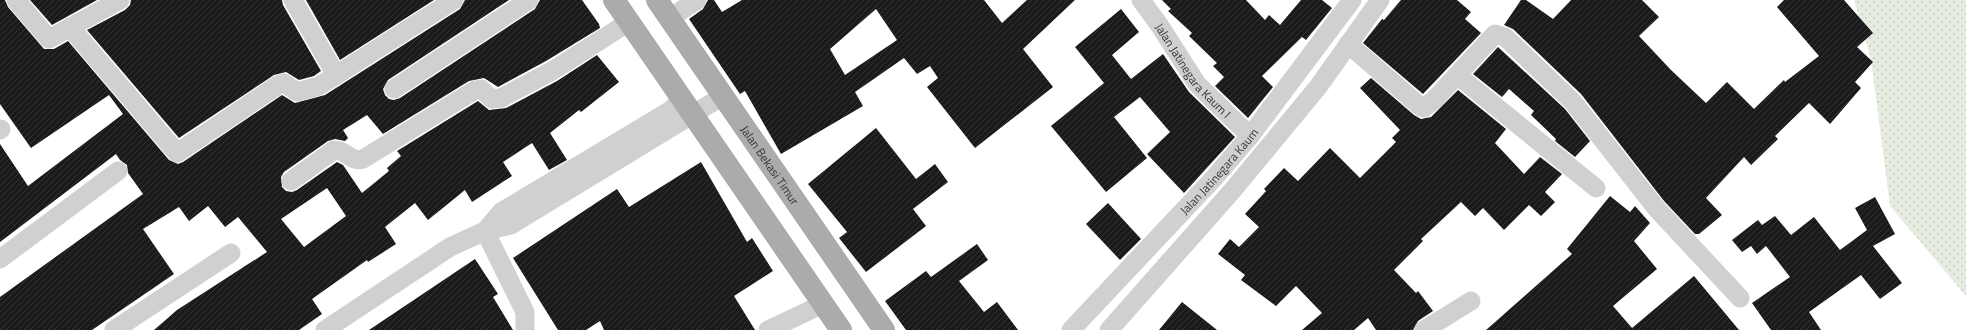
<svg xmlns="http://www.w3.org/2000/svg" width="1966" height="330" font-family="'Titillium Web',sans-serif">
  <defs>
    <pattern id="grass-dots" width="8" height="8" patternUnits="userSpaceOnUse"><rect width="8" height="8" fill="#e6ecdf"/><path d="M2 2h.1M6 6h.1" fill="none" stroke="#c6cbc0" stroke-width="1.8" stroke-linecap="round"/></pattern>
    <pattern id="building-hatch" width="6" height="6" patternUnits="userSpaceOnUse"><rect width="6" height="6" fill="#1a1a1a"/><path d="M-1 1l2-2M0 6l6-6M5 7l2-2" fill="none" stroke="#333"/></pattern>
  </defs>
  <rect width="100%" height="100%" fill="#fff"/>
  <polygon fill="url(#grass-dots)" points="1854,0 1966,0 1966,296 1890,206 1871,59"/>
  <g fill="url(#building-hatch)" fill-rule="evenodd">
    <path d="M 0,0 L 5,0 L 8,7 L 44,49 L 54,49 L 68,41 L 169,160 L 178,164 L 183,162 L 282,95 L 295,103 L 325,95 L 460,9 L 465,0 L 509,0 L 388,80 L 383,89 L 385,95 L 389,99 L 394,100 L 400,98 L 535,9 L 540,0 L 582,0 L 599,24 L 600,28 L 546,61 L 498,87 L 484,78 L 469,81 L 383,134 L 367,115 L 343,130 L 348,138 L 345,141 L 335,139 L 328,141 L 284,172 L 281,177 L 282,187 L 286,191 L 292,192 L 297,190 L 337,162 L 343,165 L 362,193 L 389,171 L 387,168 L 401,156 L 397,151 L 478,101 L 489,110 L 506,108 L 557,81 L 597,55 L 619,82 L 581,112 L 579,110 L 550,133 L 567,160 L 549,170 L 532,143 L 503,162 L 512,176 L 472,202 L 465,190 L 428,220 L 415,203 L 385,227 L 396,244 L 368,262 L 367,260 L 312,299 L 322,314 L 299,330 L 154,330 L 177,310 L 267,252 L 238,217 L 225,227 L 208,206 L 189,221 L 179,207 L 143,229 L 174,274 L 92,330 L 0,330 L 0,297 L 143,194 L 128,173 L 127,165 L 120,160 L 116,154 L 0,242 L 0,144 L 28,186 L 123,114 L 109,95 L 31,148 L 0,104 ZM 327,188 L 346,216 L 304,247 L 281,219 Z"/>
    <polygon points="30,0 97,0 52,25"/>
    <polygon points="131,0 282,0 283,5 321,71 314,76 299,80 286,72 274,75 179,138 87,30 125,10 130,5"/>
    <polygon points="306,0 434,0 340,60"/>
    <path d="M 708,0 L 714,0 L 722,12 L 742,0 L 984,0 L 1002,23 L 1027,0 L 1075,0 L 1023,49 L 1053,87 L 975,148 L 927,87 L 938,78 L 930,66 L 917,74 L 904,58 L 855,92 L 863,106 L 781,154 L 745,91 L 740,94 L 689,19 L 703,9 ZM 876,9 L 897,40 L 845,75 L 830,49 Z"/>
    <polygon points="1162,0 1246,0 1265,20 1269,15 1280,25 1301,0 1322,0 1332,8 1306,40 1302,37 1262,76 1273,87 1248,118 1215,86 1224,77 1213,66 1217,63 1189,36 1192,33 1168,11 1171,9"/>
    <polygon points="1401,0 1457,0 1471,12 1465,19 1481,33 1423,94 1363,43 1382,19 1384,20"/>
    <polygon points="1521,0 1526,0 1553,19 1571,0 1642,0 1659,17 1639,36 1671,70 1706,103 1727,82 1754,109 1784,80 1785,82 1819,56 1777,7 1784,0 1844,0 1873,33 1857,47 1873,62 1855,82 1861,88 1830,124 1809,103 1775,136 1778,139 1751,165 1744,157 1706,198 1722,215 1699,234 1695,234 1664,201 1581,94 1513,29 1504,25"/>
    <polygon points="1121,9 1139,32 1112,55 1131,79 1163,54 1189,92 1235,137 1184,193 1147,154 1170,132 1140,97 1114,117 1147,158 1106,192 1051,126 1104,83 1075,47"/>
    <polygon points="1498,47 1565,109 1590,141 1575,157 1555,141 1556,139 1531,115 1534,111 1509,89 1502,97 1473,74"/>
    <polygon points="1371,78 1414,115 1421,119 1431,117 1458,90 1506,129 1495,143 1524,174 1540,157 1562,174 1545,192 1555,202 1541,216 1529,205 1504,230 1483,208 1475,216 1461,202 1421,239 1423,241 1394,270 1416,293 1418,291 1433,311 1418,321 1413,330 1376,330 1368,318 1354,330 1302,330 1322,313 1296,286 1276,306 1241,280 1245,275 1218,254 1230,239 1239,247 1259,227 1245,214 1266,191 1264,189 1284,168 1298,181 1330,148 1360,178 1396,142 1392,138 1400,130 1360,88"/>
    <polygon points="876,128 916,179 935,164 948,182 913,209 926,226 866,272 839,238 847,232 808,184"/>
    <polygon points="701,162 747,242 752,238 773,271 734,296 755,330 604,330 600,321 586,330 558,330 513,258 617,189 629,207"/>
    <polygon points="1610,196 1630,212 1635,206 1650,223 1634,241 1657,269 1613,306 1632,328 1694,276 1739,330 1486,330 1572,254 1567,249"/>
    <polygon points="1875,197 1895,234 1873,246 1902,283 1880,299 1861,275 1809,312 1821,330 1771,330 1752,303 1790,277 1766,246 1757,254 1751,246 1742,252 1732,240 1758,220 1762,225 1775,216 1791,235 1814,217 1840,250 1867,230 1855,208"/>
    <polygon points="1108,203 1141,239 1120,260 1086,224"/>
    <polygon points="977,244 988,260 959,281 984,312 997,302 1018,330 906,330 885,301 926,271 931,277"/>
    <polygon points="475,259 498,294 493,297 513,330 369,330"/>
    <polygon points="1182,302 1217,330 1159,330"/>
  </g>
  <g fill="none" stroke-linecap="round" stroke-linejoin="round">
    <g stroke="#d0d0d0" stroke-width="19">
      <polyline points="16,0 49,39 120,0"/>
      <polyline points="293,0 336,75"/>
      <path id="s1" d="M 1141,0 L 1160,26 L 1197,84 L 1250,136"/>
      <polyline points="670,18 697,0"/>
      <polyline points="70,27 177,153 278,85 284,83 297,92 319,86 454,0"/>
      <polyline points="1348,44 1421,107 1424,108 1434,100 1495,34 1505,37 1573,102 1656,208 1740,298"/>
      <polyline points="1457,75 1596,188"/>
      <polyline points="394,89 529,0"/>
      <polyline points="0,130 1,129"/>
      <path d="M 291,181 L 334,150 C 345,149 352,163 363,159 L 475,90 L 481,89 L 492,99 L 501,98 L 552,71 L 629,22"/>
      <polyline points="485,231 501,212 671,110 677,104 680,96"/>
      <polyline points="485,231 525,312 525,330"/>
      <polyline points="0,259 118,171"/>
      <polyline points="114,330 231,253"/>
      <polyline points="325,330 450,247 485,231 511,225 723,96"/>
      <polyline points="768,330 823,304"/>
      <path id="s2" d="M 1071,330 L 1214,178 L 1250,136 L 1352,0"/>
      <polyline points="1109,330 1232,191 1318,87 1380,0"/>
      <polyline points="1424,330 1471,301"/>
    </g>
    <g stroke="#ababab" stroke-width="22">
      <polyline points="614,0 841,330"/>
      <path id="s3" d="M 657,0 L 884,330"/>
    </g>
  </g>
  <g text-anchor="middle" dominant-baseline="central" stroke-width="4" stroke-linejoin="round" paint-order="stroke">
    <g font-size="12" fill="#333" stroke="#fff">
      <text stroke="none"><textPath href="#s1" startOffset="88">Jalan Jatinegara Kaum I</textPath></text>
      <text stroke="none"><textPath href="#s3" startOffset="200">Jalan Bekasi Timur</textPath></text>
      <text stroke="none"><textPath href="#s2" startOffset="217">Jalan Jatinegara Kaum</textPath></text>
    </g>
  </g>
</svg>
